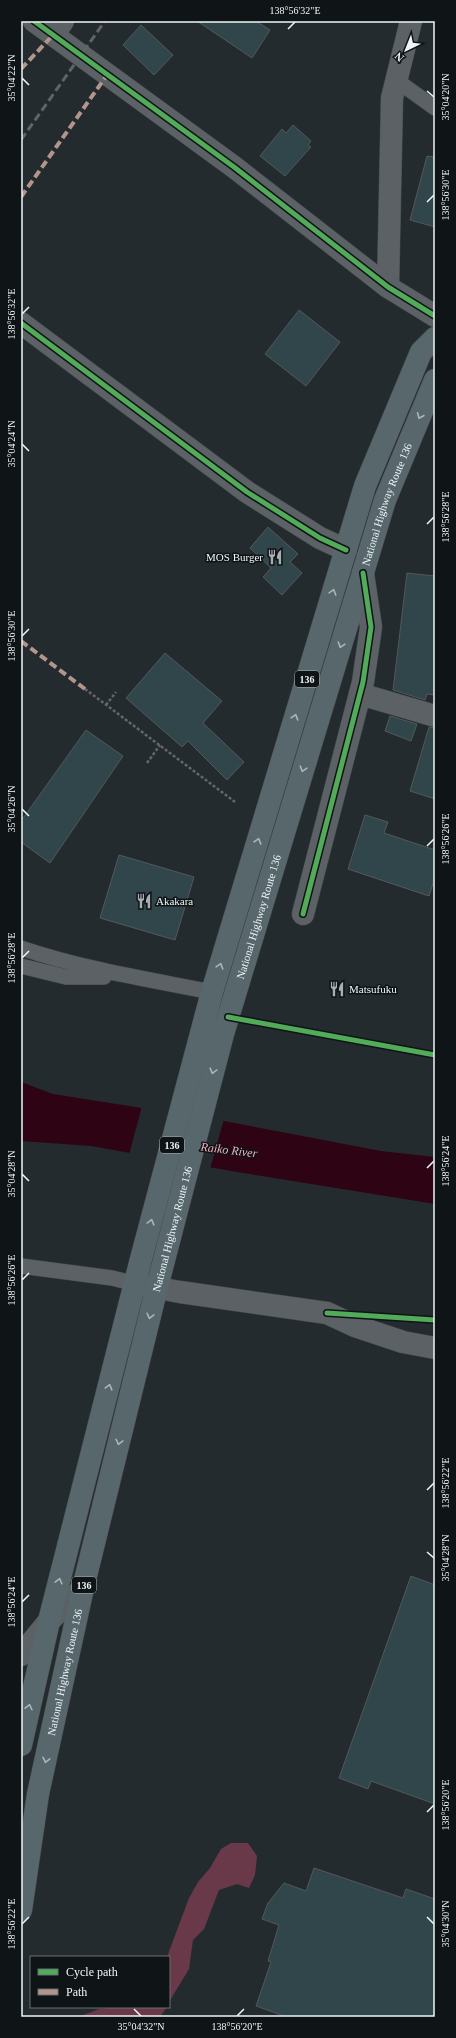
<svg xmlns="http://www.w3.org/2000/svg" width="456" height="2038" font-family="Georgia,serif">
  <rect width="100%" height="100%" fill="#242b2e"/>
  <g fill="#6a3949">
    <polygon points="231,1843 248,1843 257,1856 255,1875 249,1888 237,1884 219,1890 204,1929 193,1940 189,1969 169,2002 169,1957 167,1957 189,1898 198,1882 210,1868 221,1849"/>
    <polygon points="117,2007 167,2007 160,2017 78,2017 99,2009"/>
  </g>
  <polygon fill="#2e0415" points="21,1082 53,1094 224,1121 381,1151 435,1157 435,1204 237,1172 91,1146 21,1141"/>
  <polygon fill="#242b2e" points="142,1106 224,1119 210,1169 129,1155"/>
  <g fill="#31464b" stroke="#52585b">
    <polygon points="197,21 256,21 270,30 252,58"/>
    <polygon points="141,25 173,55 154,75 123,45"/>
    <polygon points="293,125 311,141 308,145 311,147 285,176 260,156 282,129 286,133"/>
    <polygon points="427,156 435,157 435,227 410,220"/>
    <polygon points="299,310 340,342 306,386 265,354"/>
    <polygon points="268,527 298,554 290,562 302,573 282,595 263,577 271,568 250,548"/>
    <polygon points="407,573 435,576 435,695 427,694 425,700 393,690"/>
    <polygon points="165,653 222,701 203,723 244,762 227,780 188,741 182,747 126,698"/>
    <polygon points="390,716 417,724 411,741 385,731"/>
    <polygon points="429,727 435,728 435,799 410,791"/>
    <polygon points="86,730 123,756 50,863 21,842 21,821"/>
    <polygon points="365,815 388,822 384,833 435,850 435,877 429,896 348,869"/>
    <polygon points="119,855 194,877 175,940 100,918"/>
    <polygon points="411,1576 435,1585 435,1804 371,1781 368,1789 339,1778"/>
    <polygon points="314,1868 403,1898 406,1889 435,1899 435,2017 287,2017 256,2006 271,1962 268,1961 279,1925 262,1919 268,1903 284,1883 306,1891"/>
  </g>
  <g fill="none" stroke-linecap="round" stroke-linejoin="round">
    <defs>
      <g id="lane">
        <polyline points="396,80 435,108"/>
        <path d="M 21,948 C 83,969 147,979 212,992"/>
        <polyline points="21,966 66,977 104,977"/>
        <polyline points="21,1266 112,1278 136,1284"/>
      </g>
      <g id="street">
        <polyline points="53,35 63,21"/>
        <polyline points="388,287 392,98 411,21"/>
        <polyline points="21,323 247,492 320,538 346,550"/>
        <polyline points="360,694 435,716"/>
        <polyline points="303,914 363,682 371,627 363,573"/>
        <polyline points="136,1284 180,1292 327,1313 355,1326 403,1342 435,1348"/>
      </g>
      <g id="secondary">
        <polyline points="34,21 234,167 388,287 435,316"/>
        <polyline points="21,1655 49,1621 83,1588"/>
      </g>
      <g id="highway">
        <polyline points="21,1745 49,1621 141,1259 212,992 365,486 421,352 435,338"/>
        <path id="s1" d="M 21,1910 L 38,1794 L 83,1588 L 157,1287 L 223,1034 L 385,500 L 435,380"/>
      </g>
    </defs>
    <use href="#lane" stroke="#43484b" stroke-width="16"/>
    <use href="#street" stroke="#43484b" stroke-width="23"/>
    <use href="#secondary" stroke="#43484b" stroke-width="23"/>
    <use href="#highway" stroke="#43484b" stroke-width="23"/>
    <g stroke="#63676a" stroke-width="2.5" stroke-dasharray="3 2" stroke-linecap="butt">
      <polyline points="85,689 235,802"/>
      <polyline points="106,705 116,692"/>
      <polyline points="147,763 160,745"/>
    </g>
    <use href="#lane" stroke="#5b6164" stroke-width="15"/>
    <use href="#street" stroke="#5b6164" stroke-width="22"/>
    <use href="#secondary" stroke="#5b6164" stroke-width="22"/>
    <use href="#highway" stroke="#58676c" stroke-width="22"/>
    <polyline stroke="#606467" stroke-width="3" stroke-dasharray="8 4" stroke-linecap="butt" points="21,140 105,21"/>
    <g stroke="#b2968c" stroke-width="4" stroke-dasharray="8 4" stroke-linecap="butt">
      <polyline points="21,69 53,35"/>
      <polyline points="21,197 107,75"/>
      <polyline points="21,641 85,689"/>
    </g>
    <defs>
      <g id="cycleway">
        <polyline points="34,21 234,167 388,287 435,316"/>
        <polyline points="21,323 247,492 320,538 346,550"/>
        <polyline points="303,914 363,682 371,627 363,573"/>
        <polyline points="228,1017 435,1055"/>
        <polyline points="327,1313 435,1320"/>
      </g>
    </defs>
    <use href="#cycleway" stroke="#0f1416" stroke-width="8"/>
    <use href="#cycleway" stroke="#51ab58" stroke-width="5"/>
  </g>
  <defs><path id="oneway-chevron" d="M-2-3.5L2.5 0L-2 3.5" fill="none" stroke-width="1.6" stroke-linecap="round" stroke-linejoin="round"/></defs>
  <g stroke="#aab6ba">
    <use href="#oneway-chevron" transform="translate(420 416) rotate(113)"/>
    <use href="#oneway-chevron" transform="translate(333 592) rotate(-73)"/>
    <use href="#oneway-chevron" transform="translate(341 645) rotate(107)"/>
    <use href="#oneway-chevron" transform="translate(295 717) rotate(-73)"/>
    <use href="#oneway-chevron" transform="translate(303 769) rotate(107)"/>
    <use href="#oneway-chevron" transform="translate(258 841) rotate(-73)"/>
    <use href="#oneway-chevron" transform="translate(220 966) rotate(-73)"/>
    <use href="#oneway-chevron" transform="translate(213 1071) rotate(105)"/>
    <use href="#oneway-chevron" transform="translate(151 1222) rotate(-75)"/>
    <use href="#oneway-chevron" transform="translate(150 1316) rotate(104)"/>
    <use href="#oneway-chevron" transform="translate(109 1387) rotate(-75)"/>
    <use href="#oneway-chevron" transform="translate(119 1442) rotate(104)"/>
    <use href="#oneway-chevron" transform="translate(59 1581) rotate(-76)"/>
    <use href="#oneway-chevron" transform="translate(29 1707) rotate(-77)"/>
    <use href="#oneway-chevron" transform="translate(46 1760) rotate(102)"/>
  </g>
  <path fill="none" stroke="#eef6f9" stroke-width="1.5" d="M 288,29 L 295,22M 22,78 L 29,85M 427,91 L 434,97M 427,202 L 434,195M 22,314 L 29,307M 22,444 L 29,451M 427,524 L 434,517M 22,636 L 29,629M 22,809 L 29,816M 427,846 L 434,839M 22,958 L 29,951M 427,1168 L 434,1161M 22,1174 L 29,1181M 22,1280 L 29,1273M 427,1490 L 434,1483M 427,1552 L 434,1558M 22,1602 L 29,1595M 427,1812 L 434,1805M 427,1917 L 434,1924M 22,1924 L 29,1917M 134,2009 L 141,2016M 237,2016 L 244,2009"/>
  <defs>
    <symbol id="restaurant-bare" viewBox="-9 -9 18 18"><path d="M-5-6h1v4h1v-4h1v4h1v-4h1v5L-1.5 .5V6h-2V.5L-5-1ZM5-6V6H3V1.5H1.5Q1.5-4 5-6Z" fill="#a7afb2" stroke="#0f1416" stroke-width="2.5" paint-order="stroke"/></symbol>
  </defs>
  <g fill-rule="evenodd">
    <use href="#restaurant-bare" x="264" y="546" width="22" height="22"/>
    <use href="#restaurant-bare" x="133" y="890" width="22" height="22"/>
    <use href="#restaurant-bare" x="326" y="978" width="22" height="22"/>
  </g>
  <g text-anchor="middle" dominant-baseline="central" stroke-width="3" stroke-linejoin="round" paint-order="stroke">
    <g fill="#0f1416" stroke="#abb2b5" stroke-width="1">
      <rect x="295" y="671" width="24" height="16" rx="3"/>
      <rect x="160" y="1137" width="24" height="16" rx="3"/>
      <rect x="72" y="1577" width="24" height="16" rx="3"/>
    </g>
    <g font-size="10" font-weight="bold" fill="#eef6f9">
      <text x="307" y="679">136</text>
      <text x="172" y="1145">136</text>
      <text x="84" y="1585">136</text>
    </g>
    <g font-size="11" fill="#eef6f9" stroke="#0f1416">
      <text stroke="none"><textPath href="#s1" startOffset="1454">National Highway Route 136</textPath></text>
      <text stroke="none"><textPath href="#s1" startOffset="1022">National Highway Route 136</textPath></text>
      <text stroke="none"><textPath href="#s1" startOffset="698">National Highway Route 136</textPath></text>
      <text stroke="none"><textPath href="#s1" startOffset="242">National Highway Route 136</textPath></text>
    </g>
    <g font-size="11" fill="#eef6f9" stroke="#0f1416" text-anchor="start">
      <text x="263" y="557" text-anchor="end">MOS Burger</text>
      <text x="156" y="901">Akakara</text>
      <text x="349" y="989">Matsufuku</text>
    </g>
    <g font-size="12" font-style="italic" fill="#f9aec2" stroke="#0f1416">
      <text transform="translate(229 1150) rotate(7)">Raiko River</text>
    </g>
  </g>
  <rect width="456" height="2038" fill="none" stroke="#0f1416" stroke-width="44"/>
  <rect x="30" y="1956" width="140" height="52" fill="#0f1416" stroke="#686e71"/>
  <rect x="38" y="1969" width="20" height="6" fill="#51ab58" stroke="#686e71"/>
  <text x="66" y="1976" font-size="12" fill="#eef6f9">Cycle path</text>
  <rect x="38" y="1989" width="20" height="6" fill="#b2968c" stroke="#686e71"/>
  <text x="66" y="1996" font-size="12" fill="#eef6f9">Path</text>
  <g transform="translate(406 50) rotate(223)" stroke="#0f1416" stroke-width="3" paint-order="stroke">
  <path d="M0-3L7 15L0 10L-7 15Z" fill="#eef6f9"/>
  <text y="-6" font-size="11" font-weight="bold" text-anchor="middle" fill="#eef6f9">N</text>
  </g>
  <rect x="22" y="22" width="412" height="1994" fill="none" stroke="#eef6f9" stroke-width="1.5"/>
  <g font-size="10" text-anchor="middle" fill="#eef6f9">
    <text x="295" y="14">138°56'32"E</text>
    <text transform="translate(11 78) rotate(-90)" y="4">35°04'22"N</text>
    <text transform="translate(445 97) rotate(-90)" y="4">35°04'20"N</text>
    <text transform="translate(445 195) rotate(-90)" y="4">138°56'30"E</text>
    <text transform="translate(11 314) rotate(-90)" y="4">138°56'32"E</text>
    <text transform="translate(11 444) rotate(-90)" y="4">35°04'24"N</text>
    <text transform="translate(445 517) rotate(-90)" y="4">138°56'28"E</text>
    <text transform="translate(11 636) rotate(-90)" y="4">138°56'30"E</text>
    <text transform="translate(11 809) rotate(-90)" y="4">35°04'26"N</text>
    <text transform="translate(445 839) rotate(-90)" y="4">138°56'26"E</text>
    <text transform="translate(11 958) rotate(-90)" y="4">138°56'28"E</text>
    <text transform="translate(445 1161) rotate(-90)" y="4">138°56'24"E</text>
    <text transform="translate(11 1174) rotate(-90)" y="4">35°04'28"N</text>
    <text transform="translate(11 1280) rotate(-90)" y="4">138°56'26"E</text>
    <text transform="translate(445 1483) rotate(-90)" y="4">138°56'22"E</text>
    <text transform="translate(445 1558) rotate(-90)" y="4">35°04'28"N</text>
    <text transform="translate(11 1602) rotate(-90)" y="4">138°56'24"E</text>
    <text transform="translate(445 1805) rotate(-90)" y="4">138°56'20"E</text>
    <text transform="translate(445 1924) rotate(-90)" y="4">35°04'30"N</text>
    <text transform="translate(11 1924) rotate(-90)" y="4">138°56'22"E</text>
    <text x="141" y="2030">35°04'32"N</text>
    <text x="237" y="2030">138°56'20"E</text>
  </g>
</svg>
